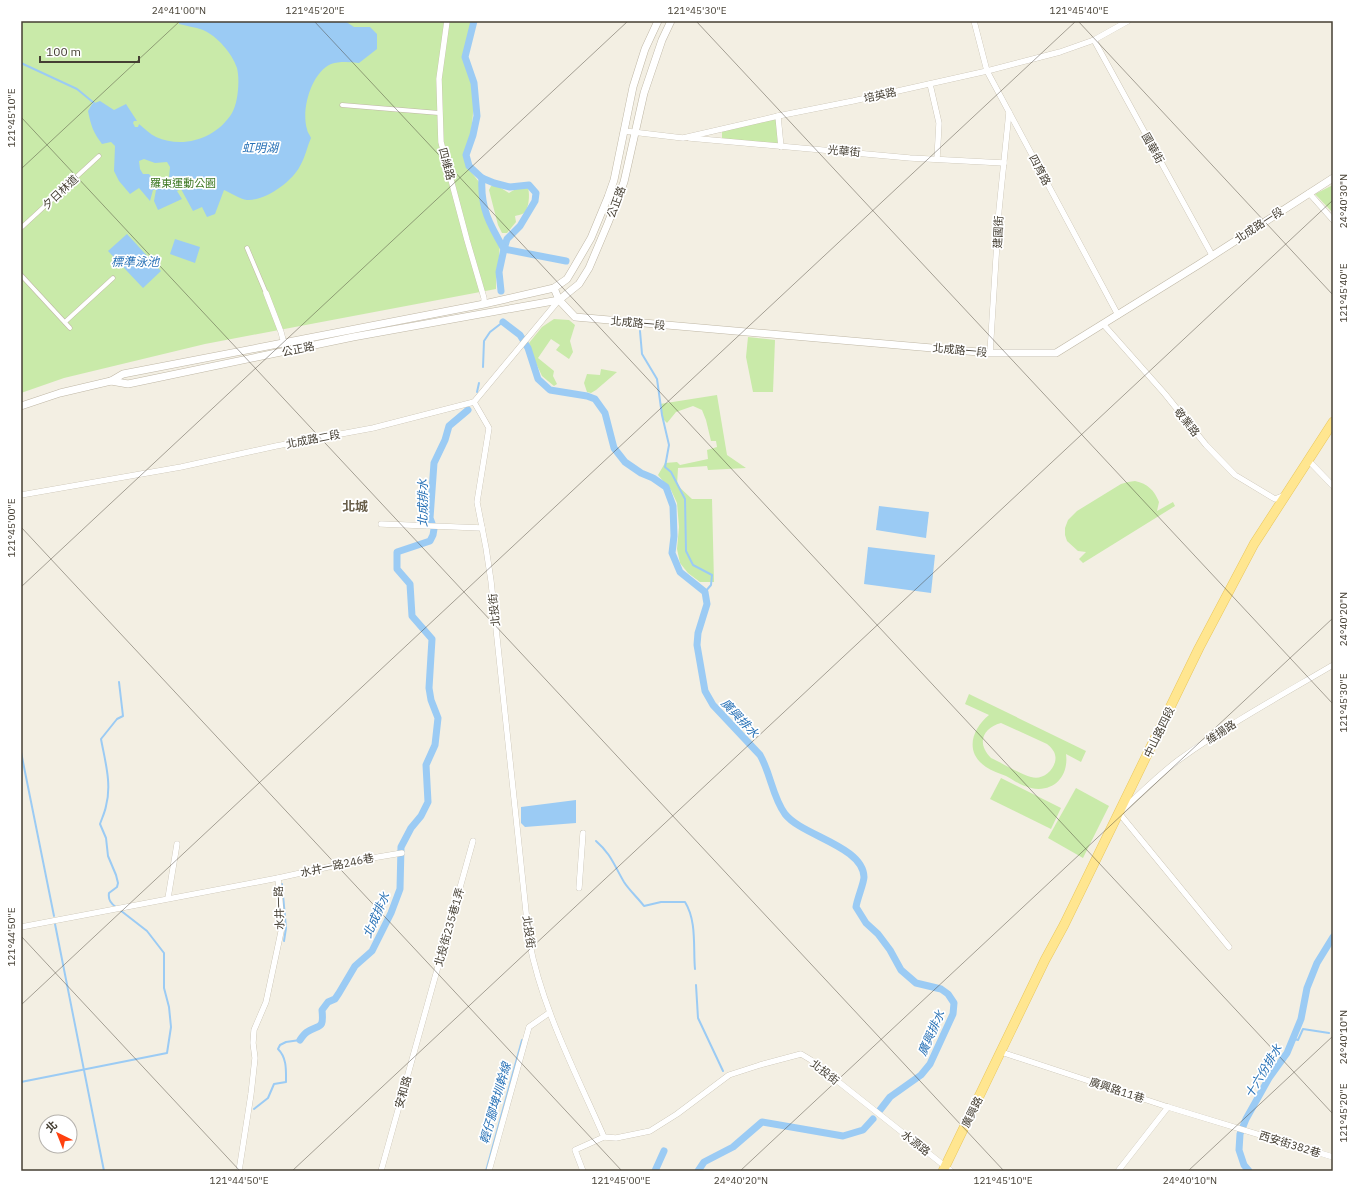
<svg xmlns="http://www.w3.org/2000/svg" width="1354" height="1192" font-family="'IBM Plex Sans','Noto Sans TC',sans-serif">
  <rect width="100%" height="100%" fill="#f3efe3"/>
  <g fill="#c9eaa9" fill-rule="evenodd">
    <path d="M 21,21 L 470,21 C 471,34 466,48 466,61 C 467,71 473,80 473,90 C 475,115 470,140 465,164 L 479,182 L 488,221 L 500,243 L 498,271 L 496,277 L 496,289 L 205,344 L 64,378 L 21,393 Z"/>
    <polygon points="778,116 781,147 722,140 722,128"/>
    <path d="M 496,185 L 509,193 C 515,189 520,187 528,188 C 530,194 529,209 524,213 C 521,215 517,215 515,216 L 516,222 L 507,233 L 502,233 L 498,225 L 489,190 L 491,186 Z"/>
    <polygon points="1333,185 1333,213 1315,194"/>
    <polygon points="554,319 569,320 575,325 570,341 573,352 569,359 556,350 560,345 551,339 538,358 554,371 553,376 557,384 554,386 542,376 535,361 529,343 542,327"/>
    <polygon points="748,337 775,340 773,392 753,392 746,357"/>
    <polygon points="601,369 617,372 596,390 591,393 587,392 584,383 587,374 600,375"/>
    <polygon points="717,395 727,455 746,468 708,470 707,466 678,468 677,485 692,499 712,499 714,582 700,582 688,573 680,563 677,549 679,527 677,503 671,490 658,475 665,463 677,462 680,465 708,459 707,450 717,447 716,441 711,441 706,420 702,410 693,406 676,412 667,423 663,419 660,404"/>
    <path d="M 1135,481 C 1148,484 1154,490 1159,502 L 1157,511 L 1173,502 L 1175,506 L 1083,563 L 1079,559 L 1086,552 L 1078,551 L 1067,541 L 1065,535 L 1065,528 L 1068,520 L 1077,511 L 1121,484 L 1128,482 Z"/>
    <path d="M 969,694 L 1086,751 L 1081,762 L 1066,754 C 1069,776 1054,793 1031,788 C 1022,786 1013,780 1006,776 C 999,773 992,771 986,767 C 964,752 972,729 989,715 L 965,704 ZM 1001,723 L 1047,744 C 1053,749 1057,754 1055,762 C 1052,773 1041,780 1031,777 C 1020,774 1002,763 991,758 C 976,743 983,728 1001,723 Z"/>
    <polygon points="1001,778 1061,808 1051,829 990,799"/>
    <polygon points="1076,788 1109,806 1083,858 1048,838"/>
  </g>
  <g fill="#9bcbf4" fill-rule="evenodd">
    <path d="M 179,21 L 345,21 L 354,27 L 370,27 L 377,34 L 377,49 L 359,63 C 350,62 340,61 331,64 C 311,73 301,110 307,129 C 307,132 310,135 311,138 C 307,147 305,158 300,166 C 292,182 265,201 247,200 C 240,199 231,193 224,190 L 215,214 L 207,217 L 202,207 L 193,211 L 181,189 L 177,191 L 182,199 L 158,210 L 154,201 L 156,190 L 153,190 L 150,201 L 139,188 L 130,194 L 119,181 L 114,171 L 115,146 L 111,142 L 102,144 C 93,132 91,126 88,111 L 92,104 L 100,101 L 114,110 L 126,104 L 137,121 L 134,121 L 133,123 L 135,127 L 138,127 L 139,124 C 145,129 150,134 156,137 C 183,149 216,139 232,113 C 238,103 240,80 237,68 C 232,53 217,36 203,30 C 195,27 186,26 179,24 ZM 144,159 L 155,163 L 167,162 L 170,167 L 169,178 L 165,182 L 155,181 L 149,174 L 143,174 L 140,169 L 139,161 Z"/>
    <polygon points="127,234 161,271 143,288 108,251"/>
    <polygon points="175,239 200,247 195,263 170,254"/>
    <polygon points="879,506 929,512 926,538 876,530"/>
    <polygon points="868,547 935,555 931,593 864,584"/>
    <polygon points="576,800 576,823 525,827 521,823 521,807"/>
  </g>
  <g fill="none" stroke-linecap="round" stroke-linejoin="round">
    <g stroke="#9bcbf4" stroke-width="2">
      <polyline points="21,63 77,89 94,103"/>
      <polyline points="640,331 642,354 657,379 662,415 669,445 665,467 671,472 685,499 686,551 693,565 712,575 711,585 705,592"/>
      <polyline points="483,367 484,341 490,332 503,322"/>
      <polyline points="477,392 479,383"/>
      <polyline points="21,752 54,916"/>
      <path d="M 596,841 C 611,854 614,865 624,882 C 629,890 638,898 644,906 L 661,902 L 685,902 C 697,921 693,948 695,969"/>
      <polyline points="282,884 286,928 284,941"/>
      <path d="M 116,907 C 111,904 108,899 109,893 L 117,887 L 118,883 L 116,875 L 108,856 L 106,838 L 100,824 C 102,818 105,812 106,806 C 112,784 105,761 101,739 L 117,719 L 123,716 L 119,682"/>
      <polyline points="55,924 104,1171"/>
      <polyline points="696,985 698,1018 723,1071"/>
      <polyline points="1294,1039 1298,1040 1303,1029 1329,1033"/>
      <polyline points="21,1082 167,1053 171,1027 169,1007 164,988 164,953 147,931 120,910"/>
      <path d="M 254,1109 L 268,1098 L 274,1084 L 286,1082 C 286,1070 287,1058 278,1049 L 280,1045 L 286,1042 L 300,1040"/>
      <polyline points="486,1171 522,1040"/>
    </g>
    <g stroke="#9bcbf4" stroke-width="7">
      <polyline points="474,21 465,57 474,83 477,116 473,135 466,155 469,166 482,178 494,183 510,187 529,185 536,193 535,201 520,226 507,239 504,249 499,272 501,291"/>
      <path d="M 482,178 C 480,208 490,225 504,249 L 566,261"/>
      <path d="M 503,322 L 520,335 L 528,348 L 538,379 L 550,390 L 587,396 L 595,399 L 605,413 L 614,448 L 625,462 L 641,473 L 653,478 L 666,487 L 673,506 L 674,536 L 672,553 L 680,572 L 705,592 L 707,604 L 698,633 L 697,645 L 705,691 L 713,705 L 760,755 C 771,774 772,796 785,814 C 802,836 863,846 864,877 C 864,883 857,899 856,907 L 866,923 L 878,934 L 890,950 L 901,970 L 916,983 L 941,989 L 948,994 L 954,1003 L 953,1014 L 930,1064 L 921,1075 L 890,1097 L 880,1110"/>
      <path d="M 300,1040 C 302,1037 304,1034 307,1032 C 320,1024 324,1030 322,1010 L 328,1002 L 335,999 L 339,993 L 355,966 L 372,951 L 391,913 L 400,889 L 401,847 L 411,828 L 421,816 L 428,802 L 426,765 L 435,745 L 438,718 L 431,700 L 429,688 L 432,639 L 412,616 L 410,584 L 397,569 L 397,552 L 430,541 L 433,535 L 434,529 L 430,518 L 434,463 L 445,440 L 449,426 L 468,410"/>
      <polyline points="655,1171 664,1151"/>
      <polyline points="698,1171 704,1162 733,1147 762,1122 843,1136 863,1130 873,1119"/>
      <polyline points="1249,1171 1244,1165 1239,1150 1240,1134 1246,1119 1269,1078 1287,1053 1301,1019 1307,988 1317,963 1333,937"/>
    </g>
    <defs>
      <g id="pedestrian">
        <polyline points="342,105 439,113"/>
        <polyline points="21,228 99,156"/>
        <polyline points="247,248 266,293"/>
        <polyline points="21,275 70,328"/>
        <polyline points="65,322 113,278"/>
      </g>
      <g id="minor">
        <polyline points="447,21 439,79 441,142 467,240 484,298 484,304"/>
        <polyline points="974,21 987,71 1118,315"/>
        <polyline points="1094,40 1212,255"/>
        <polyline points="930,84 939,123 937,159"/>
        <polyline points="778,116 781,147"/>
        <polyline points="624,131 683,138 778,116 853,101 987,71 1060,52 1094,40 1128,21"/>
        <polyline points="689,138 910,158 1004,163"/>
        <polyline points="1309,193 1333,220"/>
        <polyline points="266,293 281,332 286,351"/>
        <polyline points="1103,324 1165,394 1206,445 1235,475 1275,499 1285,495"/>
        <polyline points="990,353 999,210 1009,112"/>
        <path d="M 474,402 L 489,428 L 477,502 L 486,548 L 491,581 L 529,940 C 542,1009 576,1073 604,1137 L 616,1138 L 650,1131 L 677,1114 L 729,1075 L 760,1065 L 801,1054 L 811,1060 L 951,1171"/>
        <polyline points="1308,460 1333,486"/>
        <polyline points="21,495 181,467 276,446 373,428 474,402 559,300"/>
        <polyline points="381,524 482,528"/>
        <polyline points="579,888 583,833"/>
        <polyline points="168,898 177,844"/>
        <polyline points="21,927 278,878 360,860 402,853"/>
        <path d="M 1229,947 L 1119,813 C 1139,795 1158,775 1180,759 C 1229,724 1282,695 1333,665"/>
        <polyline points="1001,1052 1168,1107 1333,1157"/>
        <polyline points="239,1171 251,1094 255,1058 253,1043 254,1030 266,1002 282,927 278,878"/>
        <polyline points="381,1171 473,841"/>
        <polyline points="489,1171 529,1027 549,1013"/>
        <polyline points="583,1171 575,1150 604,1137"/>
        <polyline points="1118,1171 1168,1107"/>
      </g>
      <g id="tertiary">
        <polyline points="554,288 559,300 575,317 990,353 1056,353 1198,265 1333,178"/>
        <polyline points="111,381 128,384 353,337 559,300 579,284 589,268 608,223 624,182 644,93 662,40 671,21"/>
        <polyline points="21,406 60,393 111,381 123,374 484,304 554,288 567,279 573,269 591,238 608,197 614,180 633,87 645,49 658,21"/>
      </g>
      <polyline id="primary" points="943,1171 1045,960 1064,925 1199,648 1254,544 1333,422"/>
    </defs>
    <use href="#pedestrian" stroke="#bfb7a5" stroke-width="5"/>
    <use href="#minor" stroke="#bfb7a5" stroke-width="6"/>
    <use href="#tertiary" stroke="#bfb7a5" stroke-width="8"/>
    <use href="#primary" stroke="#eac75a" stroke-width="10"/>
    <use href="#pedestrian" stroke="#fff" stroke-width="4"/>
    <use href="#minor" stroke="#fff" stroke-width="5.5"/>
    <use href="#tertiary" stroke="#fff" stroke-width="7"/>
    <use href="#primary" stroke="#ffe690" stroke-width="9"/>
  </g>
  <path fill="none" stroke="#453f33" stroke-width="1" stroke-opacity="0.45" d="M 314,21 L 1333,1114M 696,21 L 1333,704M 1078,21 L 1333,295M 21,117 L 1004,1171M 21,169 L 180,21M 21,527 L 622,1171M 21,587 L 628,21M 21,936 L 240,1171M 21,1005 L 1076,21M 292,1171 L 1333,200M 740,1171 L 1333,618M 1188,1171 L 1333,1036"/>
  <g text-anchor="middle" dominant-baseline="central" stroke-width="3.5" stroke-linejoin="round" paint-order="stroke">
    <g font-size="11" fill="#453f33" stroke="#fff">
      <text transform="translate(880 95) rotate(-13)">培英路</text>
      <text transform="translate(1153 148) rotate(61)">國華街</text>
      <text transform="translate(844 151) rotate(5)">光華街</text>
      <text transform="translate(447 164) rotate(75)">四維路</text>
      <text transform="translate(1040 170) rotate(62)">四育路</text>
      <text transform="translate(60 192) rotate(-43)">夕日林道</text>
      <text transform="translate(616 202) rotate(-70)">公正路</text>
      <text transform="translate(1259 225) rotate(-33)">北成路一段</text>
      <text transform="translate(998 232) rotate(-87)">建國街</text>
      <text transform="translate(638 323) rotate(5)">北成路一段</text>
      <text transform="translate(298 349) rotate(-12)">公正路</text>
      <text transform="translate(960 350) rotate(5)">北成路一段</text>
      <text transform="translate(1187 422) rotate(51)">敬業路</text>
      <text transform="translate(313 439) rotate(-11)">北成路二段</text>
      <text transform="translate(494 610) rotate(-96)">北投街</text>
      <text transform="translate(1159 732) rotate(-64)">中山路四段</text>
      <text transform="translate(1221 732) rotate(-33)">維揚路</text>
      <text transform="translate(337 865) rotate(-12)">水井一路246巷</text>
      <text transform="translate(279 908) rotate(-92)">水井一路</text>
      <text transform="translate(449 927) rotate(-74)">北投街235巷1弄</text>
      <text transform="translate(529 932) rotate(82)">北投街</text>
      <text transform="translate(825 1072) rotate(38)">北投街</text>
      <text transform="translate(1117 1090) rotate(18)">廣興路11巷</text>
      <text transform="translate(403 1092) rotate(-74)">安和路</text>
      <text transform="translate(972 1112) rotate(-64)">廣興路</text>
      <text transform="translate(916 1143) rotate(38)">水源路</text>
      <text transform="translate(1290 1144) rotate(17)">西安街382巷</text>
    </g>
    <g font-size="11" fill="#3f7924" stroke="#fff">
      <text x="183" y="183">羅東運動公園</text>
    </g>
    <g font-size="12" font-style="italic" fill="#2771b6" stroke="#fff">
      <text x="260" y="147">虹明湖</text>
      <text x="135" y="261">標準泳池</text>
      <text transform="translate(422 503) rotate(-90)">北成排水</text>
      <text transform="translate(740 718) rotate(47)">廣興排水</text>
      <text transform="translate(376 915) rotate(-66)">北成排水</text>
      <text transform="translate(931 1033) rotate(-66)">廣興排水</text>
      <text transform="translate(1263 1071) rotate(-59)">十六份排水</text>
      <text transform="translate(495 1103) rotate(-74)">輕仔腳埤圳幹線</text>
    </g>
    <g font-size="13" font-weight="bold" fill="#685e4a" stroke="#fff">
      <text x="355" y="506">北城</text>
    </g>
  </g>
  <rect width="1354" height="1192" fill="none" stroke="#ffffff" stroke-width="44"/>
  <g transform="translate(58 1134) rotate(317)"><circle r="19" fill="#ffffff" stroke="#b5b2ad"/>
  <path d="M0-3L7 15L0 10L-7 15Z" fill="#ff400e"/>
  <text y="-6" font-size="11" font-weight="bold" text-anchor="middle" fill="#453f33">北</text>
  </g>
  <path d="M40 56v6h99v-6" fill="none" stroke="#453f33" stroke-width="2"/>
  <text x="46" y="56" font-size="12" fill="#453f33" stroke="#ffffff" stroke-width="3" paint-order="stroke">100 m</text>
  <rect x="22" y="22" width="1310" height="1148" fill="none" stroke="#453f33" stroke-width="1.5"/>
  <g font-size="10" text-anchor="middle" fill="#453f33">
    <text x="179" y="14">24°41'00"N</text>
    <text x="315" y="14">121°45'20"E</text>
    <text x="697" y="14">121°45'30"E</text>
    <text x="1079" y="14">121°45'40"E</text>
    <text transform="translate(11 118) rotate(-90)" y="4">121°45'10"E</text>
    <text transform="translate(1343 201) rotate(-90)" y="4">24°40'30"N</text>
    <text transform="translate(1343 293) rotate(-90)" y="4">121°45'40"E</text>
    <text transform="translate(11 528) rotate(-90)" y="4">121°45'00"E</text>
    <text transform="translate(1343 619) rotate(-90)" y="4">24°40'20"N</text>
    <text transform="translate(1343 703) rotate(-90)" y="4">121°45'30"E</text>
    <text transform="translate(11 937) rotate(-90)" y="4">121°44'50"E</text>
    <text transform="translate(1343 1037) rotate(-90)" y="4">24°40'10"N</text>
    <text transform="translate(1343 1113) rotate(-90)" y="4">121°45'20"E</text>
    <text x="239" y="1184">121°44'50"E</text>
    <text x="621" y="1184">121°45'00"E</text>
    <text x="741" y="1184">24°40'20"N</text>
    <text x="1003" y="1184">121°45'10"E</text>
    <text x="1190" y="1184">24°40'10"N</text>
  </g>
</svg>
